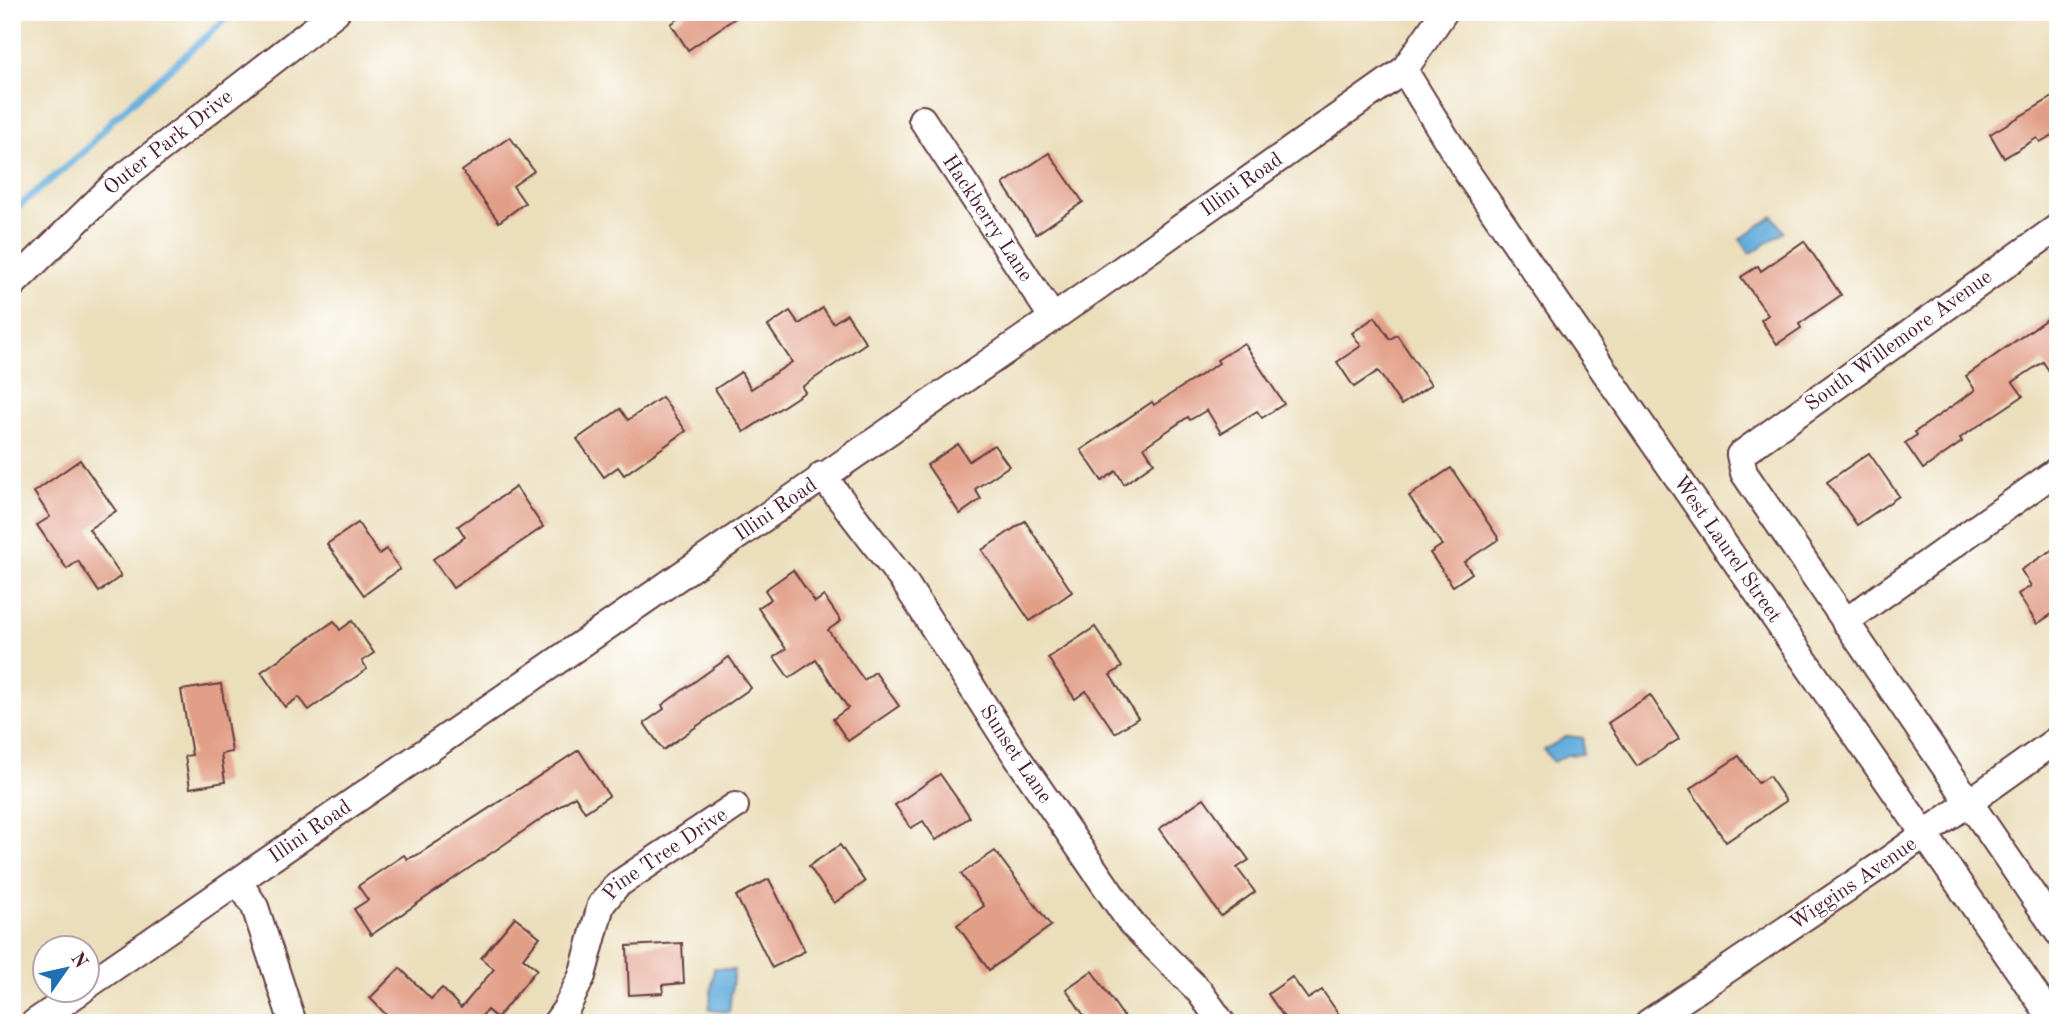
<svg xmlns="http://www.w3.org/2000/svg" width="2070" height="1035" font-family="'Old Standard TT',serif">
  <rect width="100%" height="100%" fill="#fff"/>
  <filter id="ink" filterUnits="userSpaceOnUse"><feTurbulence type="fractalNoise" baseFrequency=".0143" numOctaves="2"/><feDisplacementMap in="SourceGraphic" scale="14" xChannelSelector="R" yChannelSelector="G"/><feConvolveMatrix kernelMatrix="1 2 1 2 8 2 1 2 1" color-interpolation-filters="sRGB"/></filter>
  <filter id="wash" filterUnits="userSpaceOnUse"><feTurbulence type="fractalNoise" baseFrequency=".00686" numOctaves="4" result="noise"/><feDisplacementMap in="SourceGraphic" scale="28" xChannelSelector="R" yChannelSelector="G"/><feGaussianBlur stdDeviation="1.57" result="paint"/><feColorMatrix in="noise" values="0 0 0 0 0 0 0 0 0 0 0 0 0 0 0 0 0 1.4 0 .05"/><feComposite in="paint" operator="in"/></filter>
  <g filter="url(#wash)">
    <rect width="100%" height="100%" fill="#ebdebb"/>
    <g fill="#62addb" stroke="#566683" stroke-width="2">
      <polygon points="1773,216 1784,232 1750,254 1740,239"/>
      <polygon points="1567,736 1583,738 1582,754 1566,755 1554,762 1544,750"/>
      <polygon points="714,968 734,970 729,1012 709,1010"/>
    </g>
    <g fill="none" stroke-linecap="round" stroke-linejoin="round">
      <polyline stroke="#62addb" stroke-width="7" points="12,212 86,150 112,120 234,12"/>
    </g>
    <g id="blocks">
      <g fill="#e29f88">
        <polygon points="688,12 744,12 688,50 671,24"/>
        <polygon points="2058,94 2058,132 2040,142 2037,138 2004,158 1990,134"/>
        <polygon points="510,137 534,171 513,186 525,203 499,222 462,171"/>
        <polygon points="1049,153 1083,202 1036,234 1003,184"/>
        <polygon points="1804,241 1841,295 1799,324 1801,328 1777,344 1761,320 1768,315 1741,277 1758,266 1761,271"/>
        <polygon points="823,308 833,323 847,314 866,343 802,387 805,392 744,432 715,389 741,372 751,389 792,362 768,326 790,311 799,324"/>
        <polygon points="2058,311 2058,384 2043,362 2013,382 2023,396 1960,438 1962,442 1923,469 1905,443 1917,435 1915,432 1975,390 1966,376"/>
        <polygon points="1375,317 1390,339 1397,335 1431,385 1401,405 1378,371 1354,387 1337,362 1361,346 1352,333"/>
        <polygon points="1244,343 1284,404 1262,418 1257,411 1221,433 1207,410 1190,420 1188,417 1144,447 1154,463 1124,484 1116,471 1102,481 1081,450 1152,402 1154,405 1219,363 1217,360"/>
        <polygon points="662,397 686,431 624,475 618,467 604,477 577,439 620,409 628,420"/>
        <polygon points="958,444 969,461 994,445 1009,466 975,489 981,499 960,514 927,465"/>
        <polygon points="1869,453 1899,496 1857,525 1827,482"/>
        <polygon points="80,460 116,511 89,529 121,576 99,592 78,561 67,569 37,525 50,517 34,492"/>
        <polygon points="1451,468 1499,539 1464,562 1472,573 1453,586 1430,553 1442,545 1409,496"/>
        <polygon points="516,487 543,527 453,588 433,559 465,537 458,526"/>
        <polygon points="1025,521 1072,592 1030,621 982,550"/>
        <polygon points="358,523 379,554 386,549 400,569 364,595 327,544"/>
        <polygon points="2058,546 2058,610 2037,624 2018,594 2031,586 2021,570"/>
        <polygon points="793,570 815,602 824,596 841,621 828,630 864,680 875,672 899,706 848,741 833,719 848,708 816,660 789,678 774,657 786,649 758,608 771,599 765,590"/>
        <polygon points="334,621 340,630 352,621 374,653 362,661 367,669 309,710 299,697 285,707 261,672"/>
        <polygon points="1095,627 1122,667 1110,675 1138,718 1115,733 1086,691 1075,699 1048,658"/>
        <polygon points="729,657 751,688 663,750 644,723 664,709 662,705"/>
        <polygon points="221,684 232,752 221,754 225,782 190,788 185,756 192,755 181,690"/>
        <polygon points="1650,695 1679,739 1637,766 1608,723"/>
        <polygon points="579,750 609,796 585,812 575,796 371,935 354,909 368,900 358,886 404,855 407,859 417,855"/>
        <polygon points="1739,756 1758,783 1769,776 1786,801 1726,842 1690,789"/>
        <polygon points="940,774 970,817 936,840 923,821 911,828 895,805"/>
        <polygon points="1204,798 1249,860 1237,868 1255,892 1221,916 1159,829"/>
        <polygon points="840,845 865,882 834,903 809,866"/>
        <polygon points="995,851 1051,926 989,970 957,925 984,906 961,874"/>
        <polygon points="769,879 805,951 772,968 736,896"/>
        <polygon points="515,917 540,937 523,958 537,969 497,1018 487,1010 476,1023 394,1023 370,998 400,968 431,999 442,988 461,1008 494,969 481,958"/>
        <polygon points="682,943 684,983 662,985 663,993 629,995 627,946"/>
        <polygon points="1092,971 1128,1023 1089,1023 1066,989"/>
        <polygon points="1292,977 1308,999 1322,990 1345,1023 1288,1023 1268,994"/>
      </g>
    </g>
  </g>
  <g filter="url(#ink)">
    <use href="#blocks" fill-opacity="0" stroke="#623c41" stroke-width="2"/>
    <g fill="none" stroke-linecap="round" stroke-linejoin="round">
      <defs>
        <g id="minor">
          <path id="s1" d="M 1404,70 L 1468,174 L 2055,1023"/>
          <path id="s2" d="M 922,119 L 1053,318"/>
          <polyline points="2058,227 1740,455 1744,473 2058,932"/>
          <path id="s3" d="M 12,285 L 117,182 L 336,12"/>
          <path id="s4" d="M 822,475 L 905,583 L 1015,754 L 1131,923 L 1199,991 L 1222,1023"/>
          <polyline points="1845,622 2058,470"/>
          <polyline points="239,882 255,907 293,1023"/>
          <path id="s5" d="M 88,985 L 1053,318 L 1404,70 L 1444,12"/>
          <polyline points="34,1023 82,990"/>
          <path id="s6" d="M 556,1023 L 566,1009 L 582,976 L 601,905 L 617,885 L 735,806"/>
          <path id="s7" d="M 1648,1023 L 1877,868 L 2058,739"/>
        </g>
      </defs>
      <use href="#minor" stroke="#623c41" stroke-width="30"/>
      <use href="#minor" stroke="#fff" stroke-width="26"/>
    </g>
  </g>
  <g text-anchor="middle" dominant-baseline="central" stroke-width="7" stroke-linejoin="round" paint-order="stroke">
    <g font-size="21" fill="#4a1f2b" stroke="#fff">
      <text stroke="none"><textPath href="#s3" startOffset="212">Outer Park Drive</textPath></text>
      <text stroke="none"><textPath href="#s5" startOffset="1404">Illini Road</textPath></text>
      <text stroke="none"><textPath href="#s2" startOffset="119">Hackberry Lane</textPath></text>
      <text transform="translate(1899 341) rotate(-36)">South Willemore Avenue</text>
      <text stroke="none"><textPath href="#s5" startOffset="836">Illini Road</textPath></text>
      <text stroke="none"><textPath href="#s1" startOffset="578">West Laurel Street</textPath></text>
      <text stroke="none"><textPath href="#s4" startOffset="340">Sunset Lane</textPath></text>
      <text stroke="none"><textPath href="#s5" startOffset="270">Illini Road</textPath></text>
      <text stroke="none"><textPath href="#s6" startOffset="210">Pine Tree Drive</textPath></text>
      <text stroke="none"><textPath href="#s7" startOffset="248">Wiggins Avenue</textPath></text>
    </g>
  </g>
  <rect width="2070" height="1035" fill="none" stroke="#fff" stroke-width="42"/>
  <g transform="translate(66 969) rotate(56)"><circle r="33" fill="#ffffff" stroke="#b7a5aa" stroke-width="2"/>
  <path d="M0-5L12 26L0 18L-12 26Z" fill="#1f6fb2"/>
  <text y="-10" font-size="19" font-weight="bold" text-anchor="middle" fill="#4a1f2b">N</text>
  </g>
</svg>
